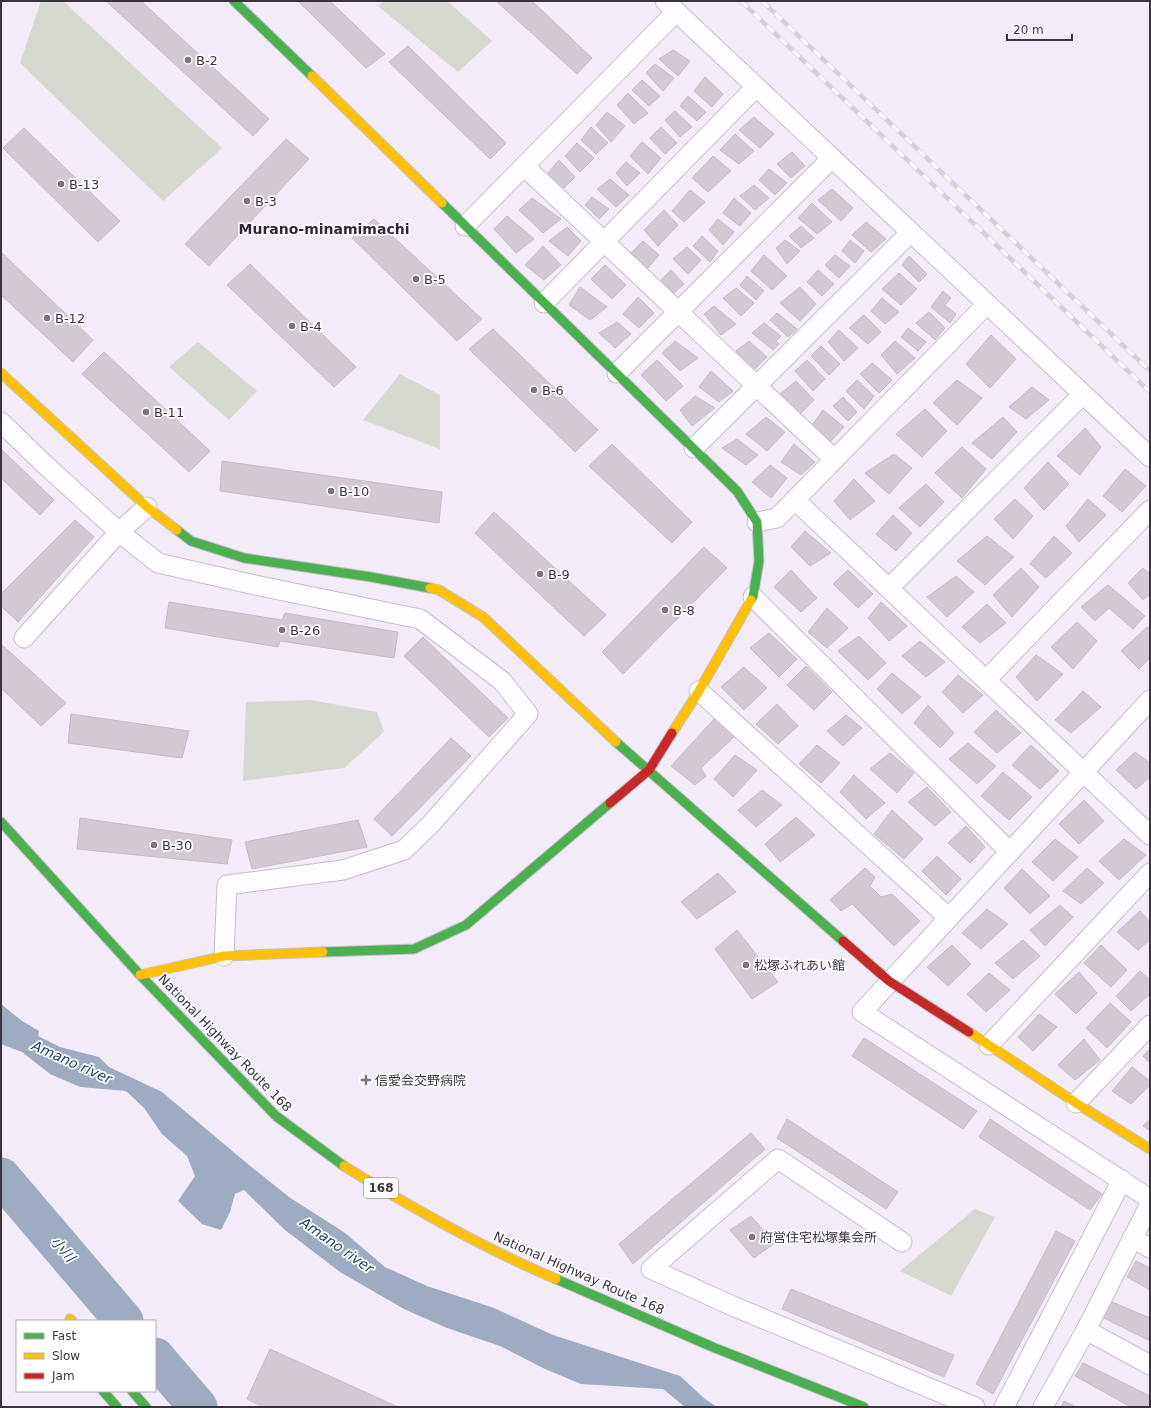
<svg xmlns="http://www.w3.org/2000/svg" width="1151" height="1408" font-family="'DejaVu Sans','Noto Sans JP',sans-serif">
  <rect width="100%" height="100%" fill="#f3ebf7"/>
  <g fill="#d5d9cf">
    <polygon points="41,1 63,1 222,148 163,201 20,63"/>
    <polygon points="384,1 447,1 492,41 458,72 378,6"/>
    <polygon points="198,342 257,391 229,420 169,367"/>
    <polygon points="400,374 440,395 440,449 363,420"/>
    <polygon points="311,700 377,712 384,732 344,768 243,781 246,702"/>
    <polygon points="975,1209 995,1217 951,1296 900,1271"/>
  </g>
  <polygon fill="#9fabc2" points="1,1004 22,1021 39,1031 38,1036 60,1047 99,1057 109,1067 162,1092 249,1165 289,1197 345,1233 385,1267 427,1286 494,1308 553,1335 680,1376 705,1399 717,1407 685,1407 663,1389 581,1384 545,1369 500,1346 447,1328 404,1309 340,1272 285,1230 244,1190 235,1194 230,1212 221,1230 202,1224 178,1201 195,1176 187,1156 162,1134 144,1108 126,1091 80,1087 50,1074 22,1052 1,1044"/>
  <g fill="none" stroke-linecap="round" stroke-linejoin="round">
    <g stroke="#9fabc2" stroke-width="39">
      <polyline points="1,1177 124,1321"/>
      <polyline points="155,1357 198,1407"/>
    </g>
  </g>
  <g fill="#d3c9d3" stroke="#c4bcc4">
    <polygon points="106,1 141,1 269,119 253,136"/>
    <polygon points="298,1 330,1 385,54 366,68"/>
    <polygon points="496,1 532,1 592,58 577,74"/>
    <polygon points="408,46 506,143 490,159 389,62"/>
    <polygon points="673,50 690,61 678,76 659,59"/>
    <polygon points="655,64 674,78 663,91 646,73"/>
    <polygon points="705,77 723,94 712,107 694,91"/>
    <polygon points="642,80 660,96 649,106 632,90"/>
    <polygon points="628,93 648,113 634,124 617,105"/>
    <polygon points="688,96 706,112 697,121 680,106"/>
    <polygon points="675,111 692,127 680,137 665,120"/>
    <polygon points="607,112 625,126 611,142 596,125"/>
    <polygon points="754,117 774,134 760,148 739,130"/>
    <polygon points="591,127 608,143 596,154 581,140"/>
    <polygon points="661,127 677,143 665,154 650,138"/>
    <polygon points="24,128 120,221 98,242 3,148"/>
    <polygon points="735,134 754,151 739,164 720,150"/>
    <polygon points="286,139 309,159 209,266 185,244"/>
    <polygon points="642,142 661,158 648,174 630,156"/>
    <polygon points="577,143 594,158 580,172 565,156"/>
    <polygon points="792,152 805,166 791,178 777,164"/>
    <polygon points="713,156 731,171 708,192 692,178"/>
    <polygon points="559,160 575,177 564,188 548,173"/>
    <polygon points="626,162 640,173 627,186 616,173"/>
    <polygon points="769,169 787,183 775,195 759,180"/>
    <polygon points="610,179 629,195 616,207 597,189"/>
    <polygon points="754,185 769,198 755,210 740,196"/>
    <polygon points="832,189 853,208 841,221 818,200"/>
    <polygon points="690,190 705,202 684,222 672,211"/>
    <polygon points="592,197 609,209 599,219 585,205"/>
    <polygon points="532,198 561,219 543,233 519,210"/>
    <polygon points="734,198 751,213 740,226 723,213"/>
    <polygon points="812,203 832,222 817,234 798,218"/>
    <polygon points="664,210 678,225 658,246 644,230"/>
    <polygon points="507,216 534,239 516,253 494,229"/>
    <polygon points="374,219 482,319 457,341 352,238"/>
    <polygon points="718,219 734,232 723,245 709,230"/>
    <polygon points="866,222 886,239 871,252 852,235"/>
    <polygon points="801,226 814,238 801,248 789,236"/>
    <polygon points="567,227 581,241 568,256 549,241"/>
    <polygon points="702,236 718,251 710,262 693,246"/>
    <polygon points="785,240 800,251 787,264 776,248"/>
    <polygon points="850,240 864,251 855,263 842,251"/>
    <polygon points="643,241 659,255 647,269 631,253"/>
    <polygon points="543,246 561,265 544,280 525,265"/>
    <polygon points="687,247 701,260 688,274 673,259"/>
    <polygon points="1,252 93,340 73,362 1,295"/>
    <polygon points="764,255 787,276 772,290 751,271"/>
    <polygon points="835,255 850,266 839,278 825,265"/>
    <polygon points="909,256 927,274 919,282 902,265"/>
    <polygon points="250,264 356,367 334,387 227,285"/>
    <polygon points="605,265 626,285 612,299 591,279"/>
    <polygon points="671,270 684,284 674,293 661,280"/>
    <polygon points="818,270 834,284 822,296 807,282"/>
    <polygon points="899,273 917,289 901,305 882,289"/>
    <polygon points="747,276 764,291 756,300 740,285"/>
    <polygon points="580,287 607,307 590,320 569,305"/>
    <polygon points="800,287 816,304 800,321 780,303"/>
    <polygon points="736,288 754,303 741,316 723,298"/>
    <polygon points="943,291 951,298 945,305 956,314 950,323 931,307"/>
    <polygon points="638,297 654,313 639,328 623,314"/>
    <polygon points="882,298 899,312 885,324 871,311"/>
    <polygon points="714,306 736,324 721,335 704,314"/>
    <polygon points="929,312 945,328 935,340 916,323"/>
    <polygon points="777,313 797,329 788,337 770,320"/>
    <polygon points="864,315 881,332 868,344 849,328"/>
    <polygon points="617,322 631,334 615,348 599,333"/>
    <polygon points="764,323 781,336 776,341 779,344 773,350 752,333"/>
    <polygon points="908,328 926,342 918,351 901,337"/>
    <polygon points="493,329 598,430 575,452 469,349"/>
    <polygon points="839,330 858,348 844,361 828,342"/>
    <polygon points="991,335 1016,359 990,388 966,364"/>
    <polygon points="675,341 698,358 680,371 662,353"/>
    <polygon points="749,341 767,357 755,369 736,351"/>
    <polygon points="895,341 915,358 897,374 881,355"/>
    <polygon points="821,346 840,364 829,375 811,356"/>
    <polygon points="104,352 210,451 189,472 82,374"/>
    <polygon points="657,360 683,386 666,401 641,375"/>
    <polygon points="807,360 825,379 813,391 795,371"/>
    <polygon points="872,363 892,380 879,393 860,374"/>
    <polygon points="711,371 733,391 719,402 699,387"/>
    <polygon points="857,380 874,396 864,409 846,391"/>
    <polygon points="957,380 982,398 957,425 933,403"/>
    <polygon points="796,381 814,400 800,414 780,394"/>
    <polygon points="1032,387 1049,400 1026,419 1009,407"/>
    <polygon points="695,396 715,408 692,426 680,410"/>
    <polygon points="843,397 857,412 848,421 833,406"/>
    <polygon points="925,409 947,431 922,457 896,434"/>
    <polygon points="823,410 844,427 830,442 812,425"/>
    <polygon points="766,417 785,432 767,451 746,434"/>
    <polygon points="1003,417 1017,432 992,459 972,443"/>
    <polygon points="1085,428 1101,447 1080,475 1057,456"/>
    <polygon points="737,439 758,455 746,465 722,448"/>
    <polygon points="612,444 692,522 672,543 589,466"/>
    <polygon points="794,444 815,462 801,475 781,462"/>
    <polygon points="962,447 986,469 962,498 935,473"/>
    <polygon points="1,449 54,500 40,515 1,478"/>
    <polygon points="894,454 912,468 889,494 865,473"/>
    <polygon points="222,461 442,492 439,523 220,491"/>
    <polygon points="1048,462 1069,484 1044,510 1024,488"/>
    <polygon points="770,465 787,478 771,498 752,482"/>
    <polygon points="1125,469 1146,486 1122,512 1103,496"/>
    <polygon points="854,479 875,501 850,520 834,501"/>
    <polygon points="926,484 944,502 920,527 899,508"/>
    <polygon points="1015,499 1033,516 1013,539 994,519"/>
    <polygon points="1088,499 1106,515 1079,542 1066,526"/>
    <polygon points="494,512 606,615 584,636 475,533"/>
    <polygon points="893,515 912,533 896,551 876,534"/>
    <polygon points="75,520 94,537 18,622 1,606 1,594"/>
    <polygon points="805,531 831,553 810,566 791,547"/>
    <polygon points="987,536 1014,557 985,585 957,561"/>
    <polygon points="1054,536 1072,553 1046,578 1030,564"/>
    <polygon points="704,547 727,568 623,674 602,652"/>
    <polygon points="1021,568 1039,587 1012,617 993,595"/>
    <polygon points="1143,568 1150,574 1150,594 1143,600 1128,583"/>
    <polygon points="791,570 817,598 801,612 774,587"/>
    <polygon points="848,570 873,594 858,608 833,584"/>
    <polygon points="956,576 974,592 947,617 927,597"/>
    <polygon points="1108,585 1145,616 1133,629 1109,608 1095,621 1081,607"/>
    <polygon points="169,602 282,620 285,613 398,632 394,658 280,641 278,647 165,628"/>
    <polygon points="881,602 907,626 889,641 868,618"/>
    <polygon points="987,604 1006,623 980,643 962,627"/>
    <polygon points="827,608 848,628 827,648 808,632"/>
    <polygon points="1077,622 1097,641 1073,669 1051,647"/>
    <polygon points="1147,627 1150,629 1150,658 1139,669 1121,651"/>
    <polygon points="769,633 797,659 779,677 750,648"/>
    <polygon points="859,636 886,663 868,680 838,651"/>
    <polygon points="423,637 508,718 489,737 404,656"/>
    <polygon points="920,641 945,662 926,677 902,656"/>
    <polygon points="1,644 66,703 41,726 1,688"/>
    <polygon points="1036,655 1063,674 1037,701 1016,677"/>
    <polygon points="806,666 832,692 814,710 787,685"/>
    <polygon points="744,667 767,688 744,710 721,687"/>
    <polygon points="892,673 921,697 902,714 877,689"/>
    <polygon points="958,675 983,695 963,713 942,692"/>
    <polygon points="1083,691 1101,707 1071,733 1055,720"/>
    <polygon points="777,704 798,726 778,744 756,724"/>
    <polygon points="928,705 954,733 940,748 914,723"/>
    <polygon points="996,710 1021,733 997,753 974,732"/>
    <polygon points="71,714 189,731 182,758 68,743"/>
    <polygon points="846,715 862,728 843,746 827,731"/>
    <polygon points="715,718 736,735 701,768 706,776 695,785 671,766"/>
    <polygon points="451,738 471,756 392,836 374,819"/>
    <polygon points="968,743 996,766 977,784 949,759"/>
    <polygon points="817,745 840,763 821,783 799,764"/>
    <polygon points="1031,745 1059,771 1040,789 1012,765"/>
    <polygon points="1135,752 1150,763 1150,777 1136,789 1116,770"/>
    <polygon points="890,753 914,773 897,793 870,769"/>
    <polygon points="735,755 757,770 733,797 714,779"/>
    <polygon points="1003,772 1032,797 1009,820 981,796"/>
    <polygon points="854,775 885,803 866,819 840,792"/>
    <polygon points="927,787 951,812 935,826 908,802"/>
    <polygon points="762,790 782,805 756,827 738,810"/>
    <polygon points="1084,800 1104,821 1079,844 1059,824"/>
    <polygon points="892,810 923,839 904,859 874,834"/>
    <polygon points="796,817 815,835 780,862 765,844"/>
    <polygon points="80,818 232,840 227,864 77,849"/>
    <polygon points="358,820 367,847 252,869 245,842"/>
    <polygon points="966,826 985,847 970,863 948,843"/>
    <polygon points="1055,839 1078,857 1053,881 1032,862"/>
    <polygon points="1124,839 1146,855 1119,880 1099,861"/>
    <polygon points="937,856 961,879 946,895 922,871"/>
    <polygon points="865,868 875,877 870,886 881,897 892,894 920,921 894,946 852,904 841,911 830,900"/>
    <polygon points="1087,868 1104,883 1081,904 1063,891"/>
    <polygon points="1022,869 1050,896 1030,914 1004,888"/>
    <polygon points="718,873 736,892 697,919 681,902"/>
    <polygon points="1060,905 1073,917 1045,946 1030,930"/>
    <polygon points="987,909 1008,924 981,949 962,933"/>
    <polygon points="1140,911 1150,922 1150,940 1138,950 1117,932"/>
    <polygon points="737,930 778,982 752,999 715,949"/>
    <polygon points="1023,940 1040,956 1013,979 995,963"/>
    <polygon points="952,945 971,964 948,986 927,967"/>
    <polygon points="1101,945 1127,970 1111,987 1084,963"/>
    <polygon points="1140,971 1150,980 1150,994 1131,1011 1116,996"/>
    <polygon points="1079,972 1097,993 1076,1014 1055,994"/>
    <polygon points="989,973 1010,990 986,1012 967,994"/>
    <polygon points="1110,1003 1131,1022 1107,1048 1086,1028"/>
    <polygon points="1039,1014 1057,1027 1033,1051 1018,1037"/>
    <polygon points="864,1038 977,1111 963,1129 852,1056"/>
    <polygon points="1084,1039 1100,1060 1075,1080 1058,1065"/>
    <polygon points="1150,1049 1150,1063 1143,1056"/>
    <polygon points="1132,1067 1150,1081 1150,1085 1131,1104 1112,1091"/>
    <polygon points="787,1119 898,1192 886,1209 777,1138"/>
    <polygon points="990,1119 1102,1194 1090,1210 979,1137"/>
    <polygon points="1150,1119 1150,1131 1143,1126"/>
    <polygon points="751,1133 765,1149 633,1264 619,1244"/>
    <polygon points="751,1216 775,1243 754,1258 730,1230"/>
    <polygon points="1056,1231 1075,1241 993,1394 976,1384"/>
    <polygon points="1136,1261 1150,1268 1150,1290 1127,1277"/>
    <polygon points="791,1289 954,1355 944,1377 782,1309"/>
    <polygon points="1112,1302 1150,1318 1150,1341 1102,1317"/>
    <polygon points="270,1349 398,1407 263,1407 247,1399"/>
    <polygon points="1083,1363 1150,1396 1150,1401 1147,1407 1131,1407 1075,1376"/>
    <polygon points="1064,1401 1076,1407 1061,1407"/>
  </g>
  <g fill="none" stroke-linecap="round" stroke-linejoin="round">
    <defs>
      <g id="street">
        <polyline points="665,1 1150,457"/>
        <polyline points="524,166 834,459"/>
        <polyline points="465,226 676,12"/>
        <polyline points="544,303 756,87"/>
        <polyline points="617,373 832,158"/>
        <polyline points="1,422 41,461 119,532 24,638"/>
        <polyline points="694,448 911,232"/>
        <polyline points="795,500 1150,835"/>
        <polyline points="147,507 119,532 158,563 255,585 420,619 502,681 528,714 431,824 404,850 343,870 227,885 224,956"/>
        <polyline points="757,522 777,518 987,304"/>
        <polyline points="889,588 1083,394"/>
        <polyline points="753,597 1010,852"/>
        <polyline points="986,680 1150,510"/>
        <polyline points="699,691 949,918"/>
        <polyline points="1150,700 862,1012 1150,1199"/>
        <polyline points="989,1045 1150,873"/>
        <polyline points="1076,1103 1150,1025"/>
        <polyline points="1132,1238 1150,1248"/>
        <polyline points="902,1242 778,1159 651,1269 735,1307 975,1407"/>
        <polyline points="1086,1330 1150,1365"/>
        <polyline points="1004,1407 1122,1180"/>
        <polyline points="1043,1407 1086,1330 1150,1204"/>
      </g>
      <g id="fast">
        <polyline points="234,1 312,76"/>
        <polyline points="442,203 737,491 757,522 759,561 753,597 751,600"/>
        <polyline points="177,530 191,541 244,558 371,577 430,588"/>
        <polyline points="616,742 843,941"/>
        <polyline points="1,822 140,975 276,1116 344,1166"/>
        <polyline points="323,952 414,949 466,925 610,803"/>
        <polyline points="556,1279 715,1348 864,1407"/>
        <polyline points="103,1391 117,1407"/>
        <polyline points="132,1391 146,1407"/>
      </g>
      <g id="slow">
        <polyline points="312,76 442,203"/>
        <polyline points="1,373 147,507 177,530"/>
        <polyline points="430,588 439,590 483,617 616,742"/>
        <polyline points="672,733 699,691 751,600"/>
        <polyline points="140,975 224,956 323,952"/>
        <polyline points="969,1032 1076,1103 1150,1149"/>
        <path d="M 344,1166 C 412,1208 483,1248 556,1279"/>
        <polyline points="70,1319 72,1321"/>
      </g>
      <g id="jam">
        <polyline points="610,803 649,770 672,733"/>
        <polyline points="843,941 889,981 969,1032"/>
      </g>
    </defs>
    <use href="#street" stroke="#c6bfca" stroke-width="21"/>
    <use href="#fast" stroke="#c6bfca" stroke-width="11"/>
    <use href="#slow" stroke="#c6bfca" stroke-width="11"/>
    <use href="#jam" stroke="#c6bfca" stroke-width="11"/>
    <use href="#street" stroke="#fdfcfe" stroke-width="19"/>
    <use href="#fast" stroke="#4caf50" stroke-width="9"/>
    <use href="#slow" stroke="#ffc107" stroke-width="9"/>
    <use href="#jam" stroke="#c62828" stroke-width="9"/>
    <defs>
      <g id="rail">
        <polyline points="741,1 1150,392"/>
        <polyline points="762,1 1150,371"/>
      </g>
    </defs>
    <use href="#rail" stroke="#d4d2d5" stroke-width="4.5"/>
    <use href="#rail" stroke="#fff" stroke-width="3" stroke-dasharray="9" stroke-linecap="butt"/>
  </g>
  <g fill="#7b747f" stroke="#fff" stroke-width="1.5">
    <circle cx="188" cy="60" r="4"/>
    <circle cx="61" cy="184" r="4"/>
    <circle cx="247" cy="201" r="4"/>
    <circle cx="416" cy="279" r="4"/>
    <circle cx="47" cy="318" r="4"/>
    <circle cx="292" cy="326" r="4"/>
    <circle cx="534" cy="390" r="4"/>
    <circle cx="146" cy="412" r="4"/>
    <circle cx="331" cy="491" r="4"/>
    <circle cx="540" cy="574" r="4"/>
    <circle cx="665" cy="610" r="4"/>
    <circle cx="282" cy="630" r="4"/>
    <circle cx="154" cy="845" r="4"/>
    <circle cx="746" cy="965" r="4"/>
    <path d="M364 1074h4v4h4v4h-4v4h-4v-4h-4v-4h4z"/>
    <circle cx="752" cy="1237" r="4"/>
  </g>
  <g text-anchor="middle" dominant-baseline="central" stroke-width="3.5" stroke-linejoin="round" paint-order="stroke">
    <rect fill="#fff" stroke="#767179" stroke-width="1" x="364" y="1178" width="34" height="20" rx="3"/>
    <g font-size="12" font-weight="bold" fill="#3b343f">
      <text x="381" y="1188">168</text>
    </g>
    <g font-size="13" fill="#3b343f" stroke="#fff" text-anchor="start">
      <text x="196" y="60">B-2</text>
      <text x="69" y="184">B-13</text>
      <text x="255" y="201">B-3</text>
      <text x="424" y="279">B-5</text>
      <text x="55" y="318">B-12</text>
      <text x="300" y="326">B-4</text>
      <text x="542" y="390">B-6</text>
      <text x="154" y="412">B-11</text>
      <text x="339" y="491">B-10</text>
      <text x="548" y="574">B-9</text>
      <text x="673" y="610">B-8</text>
      <text x="290" y="630">B-26</text>
      <text x="162" y="845">B-30</text>
      <text x="754" y="965">松塚ふれあい館</text>
      <text x="375" y="1080">信愛会交野病院</text>
      <text x="760" y="1237">府営住宅松塚集会所</text>
    </g>
    <g font-size="13" fill="#3b343f" stroke="#fff">
      <text transform="translate(225 1043) rotate(46)">National Highway Route 168</text>
      <text transform="translate(579 1273) rotate(24)">National Highway Route 168</text>
    </g>
    <g font-size="14" font-weight="bold" fill="#33263b" stroke="#fff">
      <text x="324" y="229">Murano-minamimachi</text>
    </g>
    <g font-size="14" font-style="italic" fill="#214067" stroke="#fff">
      <text transform="translate(72 1062) rotate(24)">Amano river</text>
      <text transform="translate(337 1245) rotate(35)">Amano river</text>
      <text transform="translate(63 1249) rotate(49)">小川</text>
    </g>
  </g>
  <rect width="1151" height="1408" fill="none" stroke="#3b343f" stroke-width="4"/>
  <rect x="16" y="1320" width="140" height="72" fill="#ffffff" stroke="#b1aeb2"/>
  <rect x="24" y="1333" width="20" height="6" fill="#4caf50" stroke="#b1aeb2"/>
  <text x="52" y="1340" font-size="12" fill="#3b343f">Fast</text>
  <rect x="24" y="1353" width="20" height="6" fill="#ffc107" stroke="#b1aeb2"/>
  <text x="52" y="1360" font-size="12" fill="#3b343f">Slow</text>
  <rect x="24" y="1373" width="20" height="6" fill="#c62828" stroke="#b1aeb2"/>
  <text x="52" y="1380" font-size="12" fill="#3b343f">Jam</text>
  <path d="M1007 34v6h65v-6" fill="none" stroke="#3b343f" stroke-width="2"/>
  <text x="1013" y="34" font-size="12" fill="#3b343f" stroke="#ffffff" stroke-width="3" paint-order="stroke">20 m</text>
</svg>
